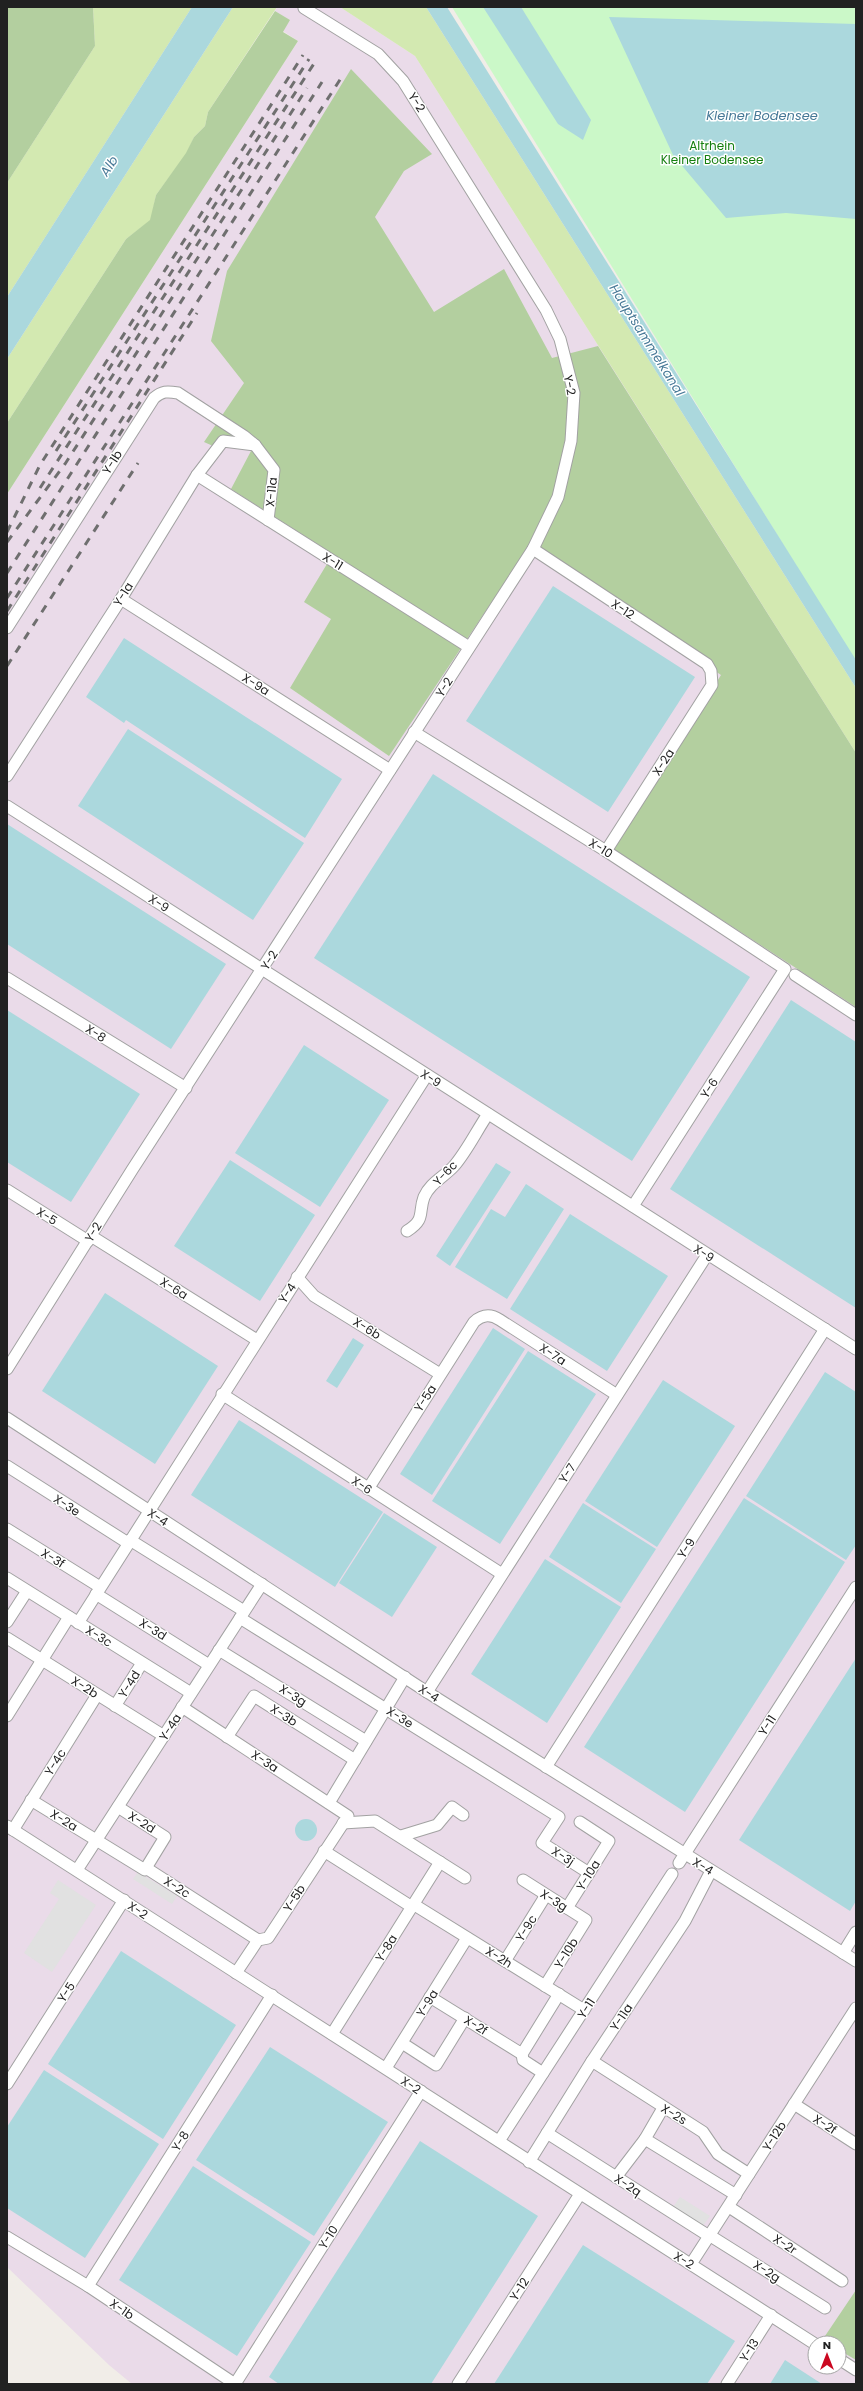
<svg xmlns="http://www.w3.org/2000/svg" width="863" height="2391" font-family="Poppins,sans-serif">
  <rect width="100%" height="100%" fill="#f1ede8"/>
  <path fill="#eadbe9" fill-rule="evenodd" d="M 277,7 L 340,7 L 415,56 L 856,753 L 856,2384 L 132,2384 L 109,2365 L 7,2267 L 7,494 L 298,41 L 283,31 L 289,20 L 275,11 ZM 815,2343 L 839,2343 L 839,2367 L 815,2367 Z"/>
  <g fill="#d3e9b1">
    <polygon points="93,7 192,7 7,297 7,183 95,46"/>
    <polygon points="233,7 277,7 208,112 205,126 194,137 187,153 156,195 151,220 126,239 7,423 7,359"/>
    <polygon points="340,7 426,7 856,688 856,753 415,56"/>
  </g>
  <g fill="#b3cf9f">
    <polygon points="7,7 93,7 95,46 7,183"/>
    <polygon points="275,11 290,20 283,32 298,41 7,494 7,423 126,239 150,220 156,195 186,153 194,137 205,126 208,112"/>
    <polygon points="351,69 432,154 404,171 375,217 434,312 504,269 552,358 598,346 856,753 856,1007 613,849 721,675 529,546 389,756 290,688 331,619 304,602 333,554 231,489 251,451 226,437 213,446 204,442 244,383 211,341 227,271"/>
    <polygon points="856,2290 856,2360 839,2350 839,2343 829,2343 823,2339"/>
  </g>
  <polygon fill="#cbf8c8" points="452,7 856,7 856,663"/>
  <g fill="#e1e1e1">
    <polygon points="138,1872 177,1896 172,1904 133,1879"/>
    <polygon points="58,1880 96,1905 52,1972 24,1953 59,1899 50,1893"/>
    <polygon points="680,2197 710,2216 703,2226 673,2207"/>
  </g>
  <g fill="#abd8dd">
    <polygon points="192,7 233,7 7,359 7,297"/>
    <polygon points="426,7 447,7 856,660 856,688"/>
    <polygon points="483,7 521,7 591,120 583,140 558,124"/>
    <polygon points="609,17 856,24 856,219 786,213 726,218 673,155"/>
    <polygon points="553,586 695,677 608,812 466,721"/>
    <polygon points="124,638 342,779 305,838 126,720 124,723 86,697"/>
    <polygon points="128,729 304,843 253,920 78,806"/>
    <polygon points="433,774 750,977 632,1161 314,958"/>
    <polygon points="7,824 226,964 171,1049 7,944"/>
    <polygon points="791,1000 856,1042 856,1308 670,1189"/>
    <polygon points="7,1010 140,1094 71,1202 7,1162"/>
    <polygon points="304,1045 389,1100 320,1207 235,1153"/>
    <polygon points="230,1160 315,1215 260,1301 174,1246"/>
    <polygon points="496,1163 511,1172 450,1266 436,1256"/>
    <polygon points="526,1184 564,1209 507,1299 455,1267 491,1209 505,1217"/>
    <polygon points="570,1214 668,1276 607,1371 510,1309"/>
    <polygon points="105,1293 218,1366 155,1464 42,1391"/>
    <polygon points="493,1328 525,1349 432,1495 400,1474"/>
    <polygon points="353,1338 364,1345 337,1388 326,1381"/>
    <polygon points="528,1351 596,1394 500,1544 432,1501"/>
    <polygon points="825,1372 856,1392 856,1545 846,1560 746,1496"/>
    <polygon points="663,1380 735,1426 657,1547 585,1501"/>
    <polygon points="239,1420 383,1512 335,1587 191,1495"/>
    <polygon points="744,1498 845,1562 685,1812 584,1747"/>
    <polygon points="583,1503 656,1549 621,1603 549,1557"/>
    <polygon points="384,1513 437,1547 392,1617 339,1583"/>
    <polygon points="545,1559 621,1607 547,1723 471,1674"/>
    <polygon points="856,1658 856,1901 850,1911 739,1840"/>
    <circle cx="306" cy="1830" r="11"/>
    <polygon points="121,1951 236,2025 163,2139 48,2064"/>
    <polygon points="270,2047 388,2122 314,2236 196,2160"/>
    <polygon points="44,2070 159,2144 85,2258 7,2208 7,2127"/>
    <polygon points="420,2141 538,2216 431,2384 279,2384 269,2377"/>
    <polygon points="193,2166 311,2242 237,2356 119,2280"/>
    <polygon points="583,2245 735,2341 707,2384 494,2384"/>
    <polygon points="785,2360 822,2384 770,2384"/>
  </g>
  <g fill="none" stroke-linecap="round" stroke-linejoin="round">
    <defs>
      <g id="minor">
        <polyline points="197,475 469,647"/>
        <polyline points="533,549 707,664 711,671 712,685 606,851"/>
        <polyline points="121,599 390,770"/>
        <path d="M 7,628 L 154,398 C 162,391 167,391 178,393 L 244,436 L 255,445 L 274,470 L 268,520"/>
        <polyline points="414,732 606,851 785,969 633,1206"/>
        <polyline points="7,776 121,599 197,475 223,441 255,445"/>
        <polyline points="7,806 856,1349"/>
        <polyline points="795,975 856,1015"/>
        <polyline points="7,978 186,1088"/>
        <polyline points="7,1190 88,1241"/>
        <path d="M 407,1231 C 426,1219 418,1213 424,1197 C 430,1183 444,1177 454,1166 C 467,1151 477,1130 488,1114"/>
        <polyline points="91,1236 257,1340"/>
        <polyline points="297,1277 314,1296 440,1374"/>
        <polyline points="7,1369 132,1170 533,549 558,497 571,441 574,393 560,339 546,310 403,81 378,54 304,8"/>
        <polyline points="222,1394 502,1574"/>
        <polyline points="7,1418 427,1692 856,1961"/>
        <polyline points="7,1466 128,1543"/>
        <path d="M 368,1489 L 474,1322 C 483,1314 491,1314 500,1320 L 617,1395"/>
        <polyline points="7,1529 100,1587"/>
        <polyline points="130,1540 244,1611"/>
        <polyline points="7,1578 191,1693"/>
        <polyline points="96,1594 209,1665"/>
        <polyline points="240,1618 559,1817 542,1843 589,1873"/>
        <polyline points="7,1622 27,1591"/>
        <polyline points="78,1623 427,1075"/>
        <polyline points="7,1638 164,1736"/>
        <polyline points="219,1650 366,1741"/>
        <polyline points="427,1692 707,1255"/>
        <polyline points="115,1706 142,1663"/>
        <polyline points="182,1707 348,1816 268,1938 258,1940 236,1973"/>
        <polyline points="7,1716 69,1617"/>
        <polyline points="227,1737 254,1696 355,1760"/>
        <polyline points="546,1767 825,1329"/>
        <polyline points="31,1800 145,1870 146,1868 258,1940"/>
        <polyline points="329,1803 405,1677"/>
        <polyline points="118,1807 165,1837 146,1868"/>
        <polyline points="343,1823 375,1821 465,1878"/>
        <polyline points="7,1826 815,2344"/>
        <polyline points="13,1830 97,1695"/>
        <polyline points="401,1836 437,1825 452,1807 463,1815"/>
        <polyline points="324,1851 412,1907"/>
        <polyline points="679,1863 856,1587"/>
        <polyline points="77,1870 262,1584"/>
        <polyline points="523,1880 586,1920 545,1986"/>
        <polyline points="413,1904 584,2010"/>
        <polyline points="567,1908 609,1841 580,1822"/>
        <polyline points="843,1953 856,1932"/>
        <polyline points="505,1961 546,1895"/>
        <polyline points="430,1997 522,2054 559,1994"/>
        <polyline points="332,2034 440,1862"/>
        <polyline points="402,2043 436,2065 465,2018"/>
        <polyline points="522,2054 523,2060 543,2073"/>
        <polyline points="592,2061 703,2132 718,2154 749,2174"/>
        <polyline points="386,2068 467,1938"/>
        <polyline points="7,2084 124,1900"/>
        <polyline points="794,2104 856,2144"/>
        <polyline points="663,2108 645,2139 736,2195"/>
        <polyline points="547,2133 709,2236"/>
        <polyline points="499,2141 672,1874"/>
        <polyline points="529,2162 592,2061 685,1921 711,1871"/>
        <polyline points="616,2177 645,2139"/>
        <polyline points="729,2207 842,2281"/>
        <polyline points="709,2235 825,2308"/>
        <polyline points="7,2237 88,2286 235,2384"/>
        <polyline points="691,2264 856,2008"/>
        <polyline points="88,2286 272,1995"/>
        <polyline points="839,2359 856,2370"/>
        <polyline points="235,2384 421,2091"/>
        <polyline points="458,2384 580,2194"/>
        <polyline points="727,2384 771,2315"/>
      </g>
    </defs>
    <use href="#minor" stroke="#a2a2a2" stroke-width="13"/>
    <use href="#minor" stroke="#fff" stroke-width="11"/>
    <g stroke="#6f6f6f" stroke-width="3" stroke-dasharray="8 8" stroke-linecap="butt">
      <polyline points="56,451 309,59"/>
      <polyline points="40,488 315,62"/>
      <polyline points="7,532 40,465 303,55"/>
      <polyline points="7,542 65,464 307,88"/>
      <polyline points="7,573 322,82"/>
      <polyline points="7,598 343,75"/>
      <polyline points="7,611 197,313"/>
      <polyline points="7,666 138,463"/>
    </g>
  </g>
  <g text-anchor="middle" dominant-baseline="central" stroke-width="3" stroke-linejoin="round" paint-order="stroke">
    <g font-size="12" fill="#212121" stroke="#fff">
      <text transform="translate(417 102) rotate(58)">Y-2</text>
      <text transform="translate(570 385) rotate(80)">Y-2</text>
      <text transform="translate(112 462) rotate(-57)">Y-1b</text>
      <text transform="translate(271 492) rotate(-84)">X-11a</text>
      <text transform="translate(333 561) rotate(32)">X-11</text>
      <text transform="translate(123 594) rotate(-58)">Y-1a</text>
      <text transform="translate(623 609) rotate(34)">X-12</text>
      <text transform="translate(256 684) rotate(32)">X-9a</text>
      <text transform="translate(444 687) rotate(-57)">Y-2</text>
      <text transform="translate(663 762) rotate(-57)">X-2a</text>
      <text transform="translate(601 848) rotate(32)">X-10</text>
      <text transform="translate(159 903) rotate(33)">X-9</text>
      <text transform="translate(269 960) rotate(-57)">Y-2</text>
      <text transform="translate(96 1033) rotate(32)">X-8</text>
      <text transform="translate(431 1078) rotate(33)">X-9</text>
      <text transform="translate(709 1088) rotate(-57)">Y-6</text>
      <text transform="translate(445 1173) rotate(-46)">Y-6c</text>
      <text transform="translate(47 1216) rotate(32)">X-5</text>
      <text transform="translate(93 1232) rotate(-58)">Y-2</text>
      <text transform="translate(704 1253) rotate(33)">X-9</text>
      <text transform="translate(174 1288) rotate(32)">X-6a</text>
      <text transform="translate(287 1293) rotate(-57)">Y-4</text>
      <text transform="translate(367 1328) rotate(32)">X-6b</text>
      <text transform="translate(553 1354) rotate(33)">X-7a</text>
      <text transform="translate(425 1398) rotate(-57)">Y-5a</text>
      <text transform="translate(567 1473) rotate(-57)">Y-7</text>
      <text transform="translate(362 1485) rotate(33)">X-6</text>
      <text transform="translate(67 1505) rotate(33)">X-3e</text>
      <text transform="translate(158 1517) rotate(33)">X-4</text>
      <text transform="translate(686 1548) rotate(-57)">Y-9</text>
      <text transform="translate(53 1558) rotate(32)">X-3f</text>
      <text transform="translate(153 1629) rotate(32)">X-3d</text>
      <text transform="translate(99 1636) rotate(32)">X-3c</text>
      <text transform="translate(129 1684) rotate(-58)">Y-4d</text>
      <text transform="translate(85 1687) rotate(32)">X-2b</text>
      <text transform="translate(429 1693) rotate(33)">X-4</text>
      <text transform="translate(293 1695) rotate(32)">X-3g</text>
      <text transform="translate(284 1715) rotate(33)">X-3b</text>
      <text transform="translate(400 1717) rotate(32)">X-3e</text>
      <text transform="translate(767 1725) rotate(-57)">Y-11</text>
      <text transform="translate(170 1727) rotate(-57)">Y-4a</text>
      <text transform="translate(265 1761) rotate(33)">X-3a</text>
      <text transform="translate(55 1762) rotate(-58)">Y-4c</text>
      <text transform="translate(64 1820) rotate(31)">X-2a</text>
      <text transform="translate(142 1822) rotate(32)">X-2d</text>
      <text transform="translate(563 1856) rotate(33)">X-3j</text>
      <text transform="translate(703 1866) rotate(31)">X-4</text>
      <text transform="translate(588 1875) rotate(-58)">Y-10a</text>
      <text transform="translate(177 1887) rotate(32)">X-2c</text>
      <text transform="translate(294 1898) rotate(-57)">Y-5b</text>
      <text transform="translate(554 1900) rotate(32)">X-3g</text>
      <text transform="translate(138 1910) rotate(33)">X-2</text>
      <text transform="translate(526 1928) rotate(-58)">Y-9c</text>
      <text transform="translate(386 1948) rotate(-58)">Y-8a</text>
      <text transform="translate(566 1953) rotate(-58)">Y-10b</text>
      <text transform="translate(499 1957) rotate(32)">X-2h</text>
      <text transform="translate(66 1992) rotate(-57)">Y-5</text>
      <text transform="translate(427 2003) rotate(-58)">Y-9a</text>
      <text transform="translate(586 2008) rotate(-57)">Y-11</text>
      <text transform="translate(621 2017) rotate(-56)">Y-11a</text>
      <text transform="translate(476 2025) rotate(32)">X-2f</text>
      <text transform="translate(411 2085) rotate(33)">X-2</text>
      <text transform="translate(674 2114) rotate(31)">X-2s</text>
      <text transform="translate(825 2124) rotate(33)">X-2f</text>
      <text transform="translate(774 2136) rotate(-57)">Y-12b</text>
      <text transform="translate(180 2141) rotate(-58)">Y-8</text>
      <text transform="translate(628 2185) rotate(33)">X-2q</text>
      <text transform="translate(328 2237) rotate(-58)">Y-10</text>
      <text transform="translate(785 2244) rotate(33)">X-2r</text>
      <text transform="translate(684 2260) rotate(32)">X-2</text>
      <text transform="translate(767 2271) rotate(32)">X-2g</text>
      <text transform="translate(519 2289) rotate(-57)">Y-12</text>
      <text transform="translate(122 2309) rotate(35)">X-1b</text>
      <text transform="translate(749 2350) rotate(-58)">Y-13</text>
    </g>
    <g font-size="12" fill="#157f10" stroke="#fff">
      <text x="712" y="145">Altrhein<tspan x="712" dy="14">Kleiner Bodensee</tspan></text>
    </g>
    <g font-size="13" font-style="italic" fill="#477997" stroke="#fff">
      <text x="762" y="115">Kleiner Bodensee</text>
      <text transform="translate(109 166) rotate(-57)">Alb</text>
      <text transform="translate(647 340) rotate(58)">Hauptsammelkanal</text>
    </g>
  </g>
  <rect width="863" height="2391" fill="none" stroke="#212121" stroke-width="16"/>
  <g transform="translate(827 2355)"><circle r="19" fill="#ffffff" stroke="#a6a6a6"/>
  <path d="M0-3L7 15L0 10L-7 15Z" fill="#cb0720"/>
  <text y="-6" font-size="11" font-weight="bold" text-anchor="middle" fill="#212121">N</text>
  </g>
</svg>
